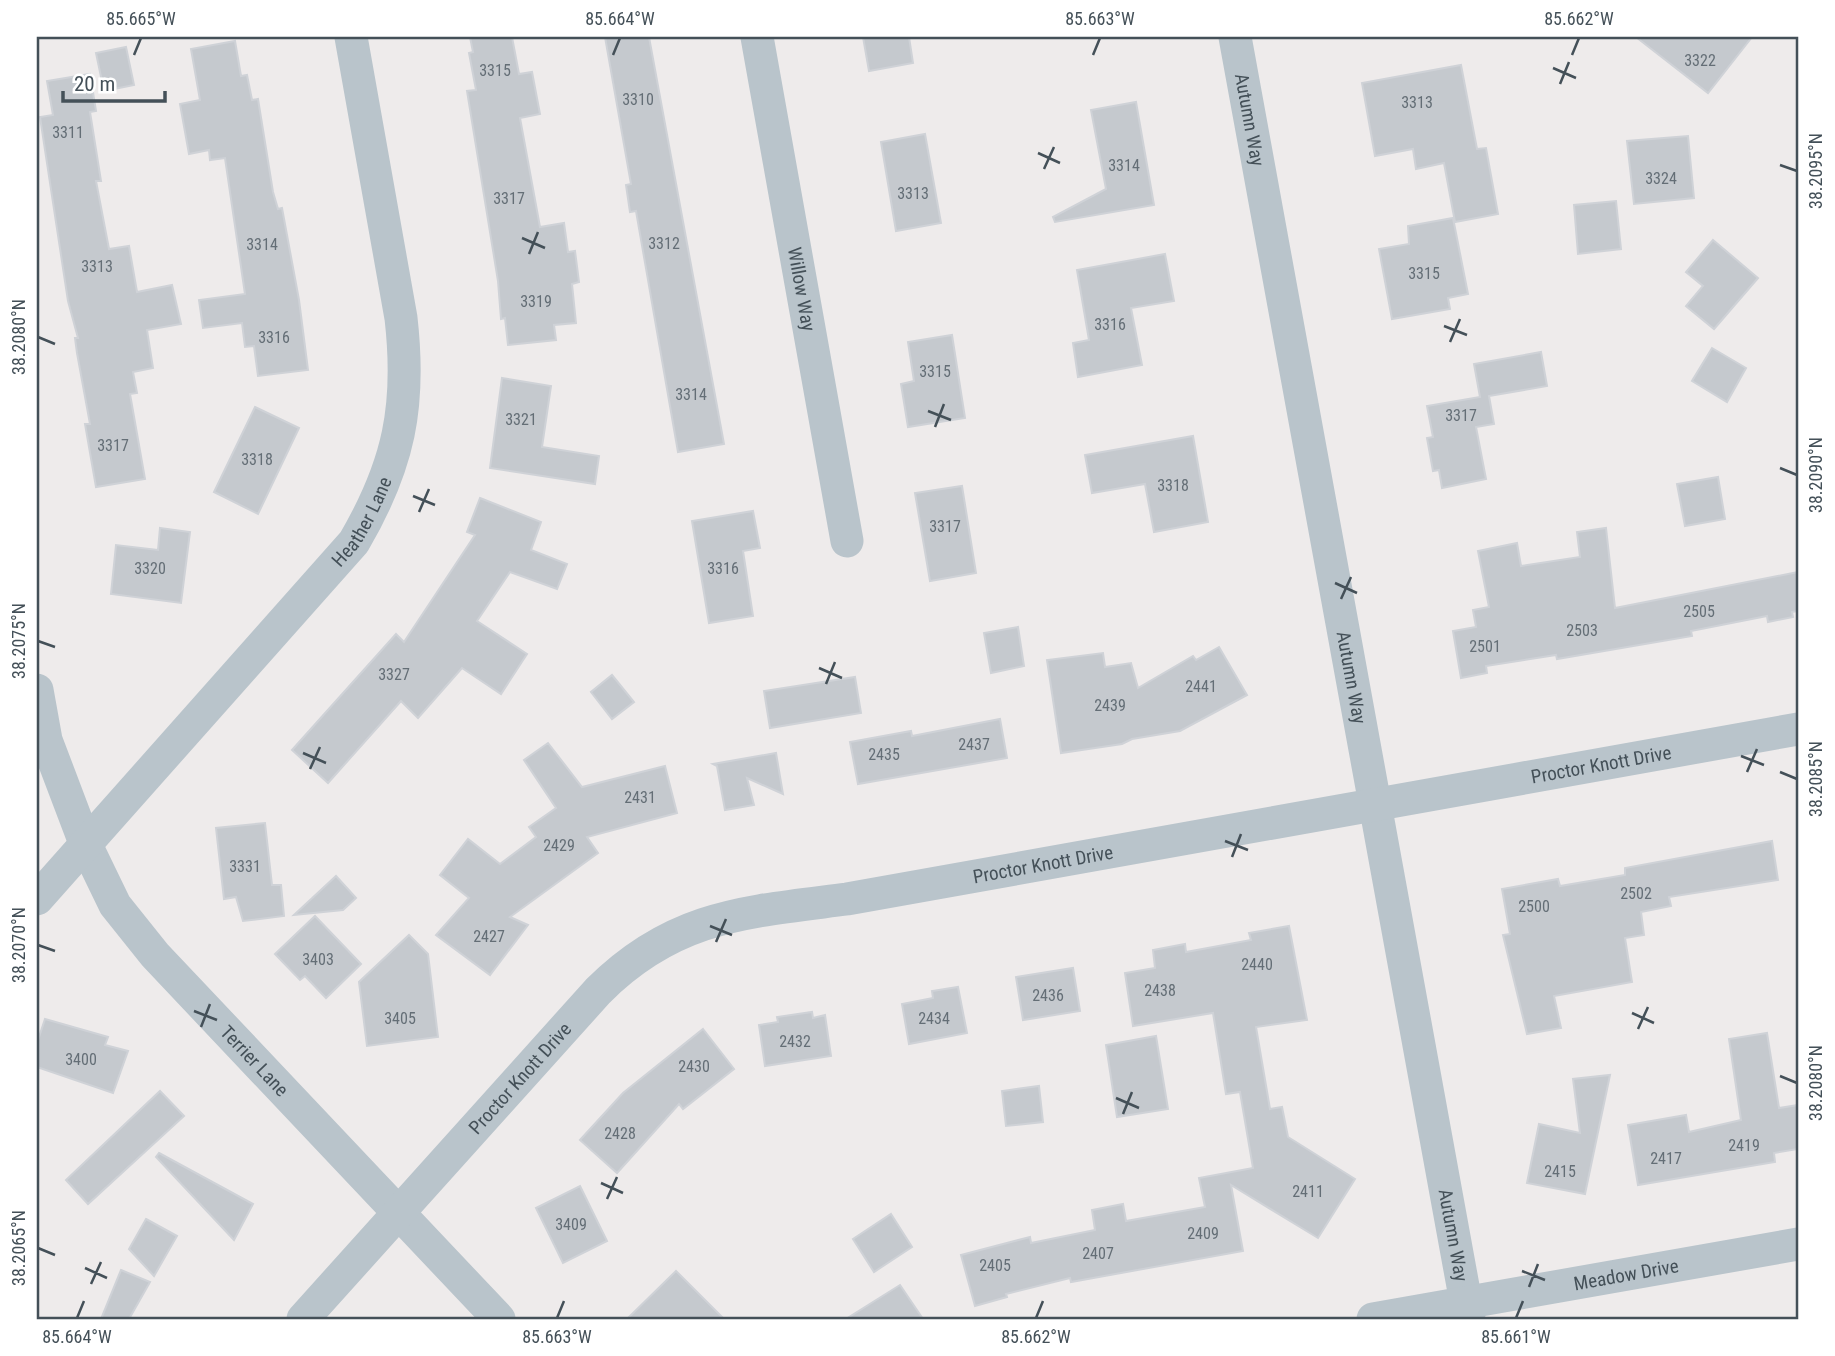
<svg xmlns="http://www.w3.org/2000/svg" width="1835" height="1356" font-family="'Roboto Condensed',sans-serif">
  <rect width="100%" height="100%" fill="#eeebeb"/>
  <g fill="#c5c9ce" stroke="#cfd2d7" stroke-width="2">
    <polygon points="470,37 512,37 519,74 532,72 540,114 520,118 540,227 564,223 568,252 575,251 579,282 572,284 576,323 554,325 556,340 508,345 505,318 501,319 498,281 467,91 476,90 469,53 473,52"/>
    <polygon points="605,37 649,37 724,444 678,452 636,211 630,212 626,185 631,184"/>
    <polygon points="863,37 909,37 913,63 869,71"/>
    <polygon points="1636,37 1752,37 1708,93"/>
    <polygon points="235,41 241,76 247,75 252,100 258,99 273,192 278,209 282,208 299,300 308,370 258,376 254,346 245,347 242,323 203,328 199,300 245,294 225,158 210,160 209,150 189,154 180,104 200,100 191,49"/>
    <polygon points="126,47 134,85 104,91 96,53"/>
    <polygon points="1461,65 1477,149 1486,148 1498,214 1455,222 1444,163 1416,169 1413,149 1375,156 1362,83"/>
    <polygon points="90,74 96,111 90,112 101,181 96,181 109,249 129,246 137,292 172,285 181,324 147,330 153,368 133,372 137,393 130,394 145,479 96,487 85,424 90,424 77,353 75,338 78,338 68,301 40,117 53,115 47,81"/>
    <polygon points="1136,102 1154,205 1055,222 1053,217 1106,189 1091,110"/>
    <polygon points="925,134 941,223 896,231 881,142"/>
    <polygon points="1688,136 1694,198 1634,204 1627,141"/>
    <polygon points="1616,201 1621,249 1578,254 1574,205"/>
    <polygon points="1453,218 1468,294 1448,298 1450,309 1392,319 1379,249 1409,244 1408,226"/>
    <polygon points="1713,240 1758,278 1714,329 1686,306 1703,286 1686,272"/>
    <polygon points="1165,254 1174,301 1131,308 1142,365 1078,377 1073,343 1089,340 1077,270"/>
    <polygon points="952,335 965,418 908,427 901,384 914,381 908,342"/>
    <polygon points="1712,348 1746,368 1727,402 1692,381"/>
    <polygon points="1541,352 1547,386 1489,396 1494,424 1476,427 1486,479 1442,488 1439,470 1433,471 1427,438 1433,437 1427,406 1480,397 1474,364"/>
    <polygon points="502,378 551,386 542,447 599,456 595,484 490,468"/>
    <polygon points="255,407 299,428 258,514 214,492"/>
    <polygon points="1193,436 1208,522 1154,532 1145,484 1092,493 1085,455"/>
    <polygon points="1718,477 1725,519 1685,526 1677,484"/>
    <polygon points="962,486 976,573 930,581 915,493"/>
    <polygon points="480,498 541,522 531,550 567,564 557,589 510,572 477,621 527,654 501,694 462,668 418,718 401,701 328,783 292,750 396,634 404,642 475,535 467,532"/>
    <polygon points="753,511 760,548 743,551 753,616 709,623 692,521"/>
    <polygon points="160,528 190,532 181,603 111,594 116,545 158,550"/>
    <polygon points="1606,528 1615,608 1798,572 1798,611 1792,612 1793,617 1768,622 1767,616 1691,631 1692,636 1557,659 1556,655 1486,666 1487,673 1461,678 1453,631 1476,627 1473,610 1489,607 1478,551 1517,543 1521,566 1580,557 1577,532"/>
    <polygon points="1018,627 1024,666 991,673 984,633"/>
    <polygon points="1219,647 1247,695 1180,731 1132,739 1122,744 1061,753 1047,660 1103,653 1105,667 1131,663 1138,688 1193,656 1196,660"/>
    <polygon points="612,675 634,702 612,719 591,692"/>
    <polygon points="855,677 861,713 770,728 764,691"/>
    <polygon points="1000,719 1007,758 858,784 850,742 911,731 912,736"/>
    <polygon points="548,743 582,787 665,766 677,813 587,837 598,853 510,917 528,925 490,975 436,935 469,898 440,875 468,839 500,864 536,837 529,827 556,808 524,760"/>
    <polygon points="776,753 783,794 747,778 754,805 725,810 717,766 713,764"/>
    <polygon points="265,823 272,885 281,885 284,916 243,921 236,897 224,899 216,828"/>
    <polygon points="1772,841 1778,880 1669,897 1671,906 1641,912 1644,935 1625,938 1632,982 1554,996 1561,1028 1527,1034 1503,935 1510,934 1502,889 1558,879 1560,886 1625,875 1625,868"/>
    <polygon points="336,876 356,898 343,910 294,915"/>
    <polygon points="315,916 361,964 326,998 305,976 300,980 275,954"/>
    <polygon points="1289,926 1307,1020 1256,1027 1270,1109 1282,1107 1288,1137 1355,1179 1318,1238 1231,1185 1243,1251 1071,1282 1070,1278 1006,1294 1007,1297 975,1306 961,1255 1030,1237 1031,1243 1095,1230 1092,1210 1123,1204 1126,1221 1205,1207 1199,1178 1253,1168 1240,1092 1226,1094 1213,1013 1133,1026 1125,973 1155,968 1153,950 1185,944 1186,952 1251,940 1249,933"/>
    <polygon points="409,935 428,954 438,1037 367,1046 359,982"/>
    <polygon points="1073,968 1080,1011 1023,1020 1016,977"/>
    <polygon points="958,987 967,1033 909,1044 902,1004 933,998 932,991"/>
    <polygon points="812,1012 813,1018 825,1015 831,1056 765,1066 759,1025 778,1022 777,1017"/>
    <polygon points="45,1019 108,1037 105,1045 128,1051 113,1093 37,1067 37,1043"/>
    <polygon points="703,1029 734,1069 683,1109 679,1104 617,1173 580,1140 623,1093"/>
    <polygon points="1767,1033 1779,1108 1798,1105 1798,1149 1774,1153 1775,1162 1638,1185 1628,1125 1686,1115 1689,1132 1741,1120 1729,1039"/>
    <polygon points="1156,1036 1168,1109 1117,1117 1106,1045"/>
    <polygon points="1610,1075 1585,1194 1527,1183 1539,1124 1580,1133 1573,1079"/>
    <polygon points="1039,1086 1043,1122 1006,1126 1002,1091"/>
    <polygon points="160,1091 184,1116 88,1204 66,1180"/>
    <polygon points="159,1153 253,1204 234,1240 156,1157"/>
    <polygon points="580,1186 607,1241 563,1263 536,1208"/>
    <polygon points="891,1214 912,1247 874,1272 853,1239"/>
    <polygon points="146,1219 177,1236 154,1276 129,1249"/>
    <polygon points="121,1270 150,1282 129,1319 101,1319"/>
    <polygon points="676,1271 724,1319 627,1319"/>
    <polygon points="900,1285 923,1319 846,1319"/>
  </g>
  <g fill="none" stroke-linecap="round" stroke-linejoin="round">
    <g stroke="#b9c4cb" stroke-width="33">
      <path id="s1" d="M 757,37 L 847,541"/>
      <path id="s2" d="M 1235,37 L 1469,1319"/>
      <path id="s3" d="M 37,690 L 46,740 L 85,843 L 115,905 L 155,955 L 499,1319"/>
      <path id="s4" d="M 37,899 L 354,542 C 399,465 411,406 401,318 L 351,37"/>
      <path id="s5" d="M 303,1319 L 598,991 C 674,915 746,912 847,899 L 1798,729"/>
      <path id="s6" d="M 1373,1319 L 1798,1244"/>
    </g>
  </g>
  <path fill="none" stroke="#445058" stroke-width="2.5" d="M 134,55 L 141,38M 613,55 L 620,38M 1093,55 L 1100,38M 1572,55 L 1579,38M 1553,68 L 1576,78M 1560,84 L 1569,62M 1038,153 L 1060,163M 1780,165 L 1797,171M 1044,169 L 1054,147M 522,238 L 545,248M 529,254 L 538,232M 1444,326 L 1467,335M 38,337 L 55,344M 1450,342 L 1460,319M 928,411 L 951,420M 935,427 L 944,404M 1780,468 L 1797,475M 413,496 L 435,505M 419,512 L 429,489M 1335,583 L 1357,593M 1341,599 L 1351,577M 38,641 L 55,647M 819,668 L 842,678M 826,684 L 835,662M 303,753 L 326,763M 1741,756 L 1764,765M 310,769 L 320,747M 1747,772 L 1757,749M 1780,772 L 1797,779M 1225,841 L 1248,850M 1232,857 L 1241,834M 710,926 L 732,935M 716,942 L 726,919M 38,945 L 55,951M 194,1011 L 217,1020M 1632,1013 L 1654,1023M 201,1027 L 210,1004M 1638,1029 L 1648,1007M 1780,1076 L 1797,1083M 1116,1098 L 1139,1108M 1123,1114 L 1132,1092M 601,1183 L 623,1193M 607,1199 L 617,1177M 38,1248 L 55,1255M 85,1268 L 107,1278M 1522,1271 L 1545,1280M 91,1284 L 101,1262M 1529,1287 L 1538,1264M 77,1318 L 84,1301M 557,1318 L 564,1301M 1036,1318 L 1043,1301M 1516,1318 L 1523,1301"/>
  <g text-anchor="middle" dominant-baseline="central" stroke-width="6" stroke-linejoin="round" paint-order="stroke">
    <g font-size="16" fill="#646e76">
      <text x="1700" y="60">3322</text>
      <text x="495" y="70">3315</text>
      <text x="638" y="99">3310</text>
      <text x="1417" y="102">3313</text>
      <text x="68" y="132">3311</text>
      <text x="1124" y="165">3314</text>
      <text x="1661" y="178">3324</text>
      <text x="913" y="193">3313</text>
      <text x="509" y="198">3317</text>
      <text x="664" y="243">3312</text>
      <text x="262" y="244">3314</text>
      <text x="97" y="266">3313</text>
      <text x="1424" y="273">3315</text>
      <text x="536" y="301">3319</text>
      <text x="1110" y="324">3316</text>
      <text x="274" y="337">3316</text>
      <text x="935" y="371">3315</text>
      <text x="691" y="394">3314</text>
      <text x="1461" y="415">3317</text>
      <text x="521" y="419">3321</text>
      <text x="113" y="445">3317</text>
      <text x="257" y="459">3318</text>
      <text x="1173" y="485">3318</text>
      <text x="945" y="526">3317</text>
      <text x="150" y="568">3320</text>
      <text x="723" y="568">3316</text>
      <text x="1699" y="611">2505</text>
      <text x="1582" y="630">2503</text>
      <text x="1485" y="646">2501</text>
      <text x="394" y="674">3327</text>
      <text x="1201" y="686">2441</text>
      <text x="1110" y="705">2439</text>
      <text x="974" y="744">2437</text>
      <text x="884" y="754">2435</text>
      <text x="640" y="797">2431</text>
      <text x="559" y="845">2429</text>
      <text x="245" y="866">3331</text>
      <text x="1636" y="893">2502</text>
      <text x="1534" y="906">2500</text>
      <text x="489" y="936">2427</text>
      <text x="318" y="959">3403</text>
      <text x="1257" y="964">2440</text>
      <text x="1160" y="990">2438</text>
      <text x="1048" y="995">2436</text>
      <text x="400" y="1018">3405</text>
      <text x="934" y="1018">2434</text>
      <text x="795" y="1041">2432</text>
      <text x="81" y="1059">3400</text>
      <text x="694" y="1066">2430</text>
      <text x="620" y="1133">2428</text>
      <text x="1744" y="1145">2419</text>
      <text x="1666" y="1158">2417</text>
      <text x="1560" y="1171">2415</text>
      <text x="1308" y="1191">2411</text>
      <text x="571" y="1224">3409</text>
      <text x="1203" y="1233">2409</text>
      <text x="1098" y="1253">2407</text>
      <text x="995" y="1265">2405</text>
    </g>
    <g font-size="19" fill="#445058" stroke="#fff">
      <text stroke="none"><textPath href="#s2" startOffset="84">Autumn Way</textPath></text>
      <text stroke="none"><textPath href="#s1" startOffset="256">Willow Way</textPath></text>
      <text stroke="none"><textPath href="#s4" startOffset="499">Heather Lane</textPath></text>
      <text stroke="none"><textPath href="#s2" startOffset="651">Autumn Way</textPath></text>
      <text stroke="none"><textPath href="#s5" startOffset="1479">Proctor Knott Drive</textPath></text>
      <text stroke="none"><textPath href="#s5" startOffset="912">Proctor Knott Drive</textPath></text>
      <text stroke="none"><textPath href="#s3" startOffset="439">Terrier Lane</textPath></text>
      <text stroke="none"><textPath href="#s5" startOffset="324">Proctor Knott Drive</textPath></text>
      <text stroke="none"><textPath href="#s2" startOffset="1218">Autumn Way</textPath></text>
      <text stroke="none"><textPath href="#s6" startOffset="257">Meadow Drive</textPath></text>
    </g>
  </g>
  <rect width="1835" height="1356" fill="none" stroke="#ffffff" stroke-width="77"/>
  <path d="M63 91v10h102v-10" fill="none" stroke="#445058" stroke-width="3.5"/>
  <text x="74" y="91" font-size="21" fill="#445058" stroke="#ffffff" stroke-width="5" paint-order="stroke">20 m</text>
  <rect x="38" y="38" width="1759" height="1280" fill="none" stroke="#445058" stroke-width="2.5"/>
  <g font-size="18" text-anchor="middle" fill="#445058">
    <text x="141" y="25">85.665°W</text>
    <text x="620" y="25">85.664°W</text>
    <text x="1100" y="25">85.663°W</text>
    <text x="1579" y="25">85.662°W</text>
    <text transform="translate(1816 171) rotate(-90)" y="6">38.2095°N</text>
    <text transform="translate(19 337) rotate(-90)" y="6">38.2080°N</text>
    <text transform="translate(1816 475) rotate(-90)" y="6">38.2090°N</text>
    <text transform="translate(19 641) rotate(-90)" y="6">38.2075°N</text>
    <text transform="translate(1816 779) rotate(-90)" y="6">38.2085°N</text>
    <text transform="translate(19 945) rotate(-90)" y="6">38.2070°N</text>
    <text transform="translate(1816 1083) rotate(-90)" y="6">38.2080°N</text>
    <text transform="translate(19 1248) rotate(-90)" y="6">38.2065°N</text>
    <text x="77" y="1343">85.664°W</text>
    <text x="557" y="1343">85.663°W</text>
    <text x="1036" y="1343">85.662°W</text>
    <text x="1516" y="1343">85.661°W</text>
  </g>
</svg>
